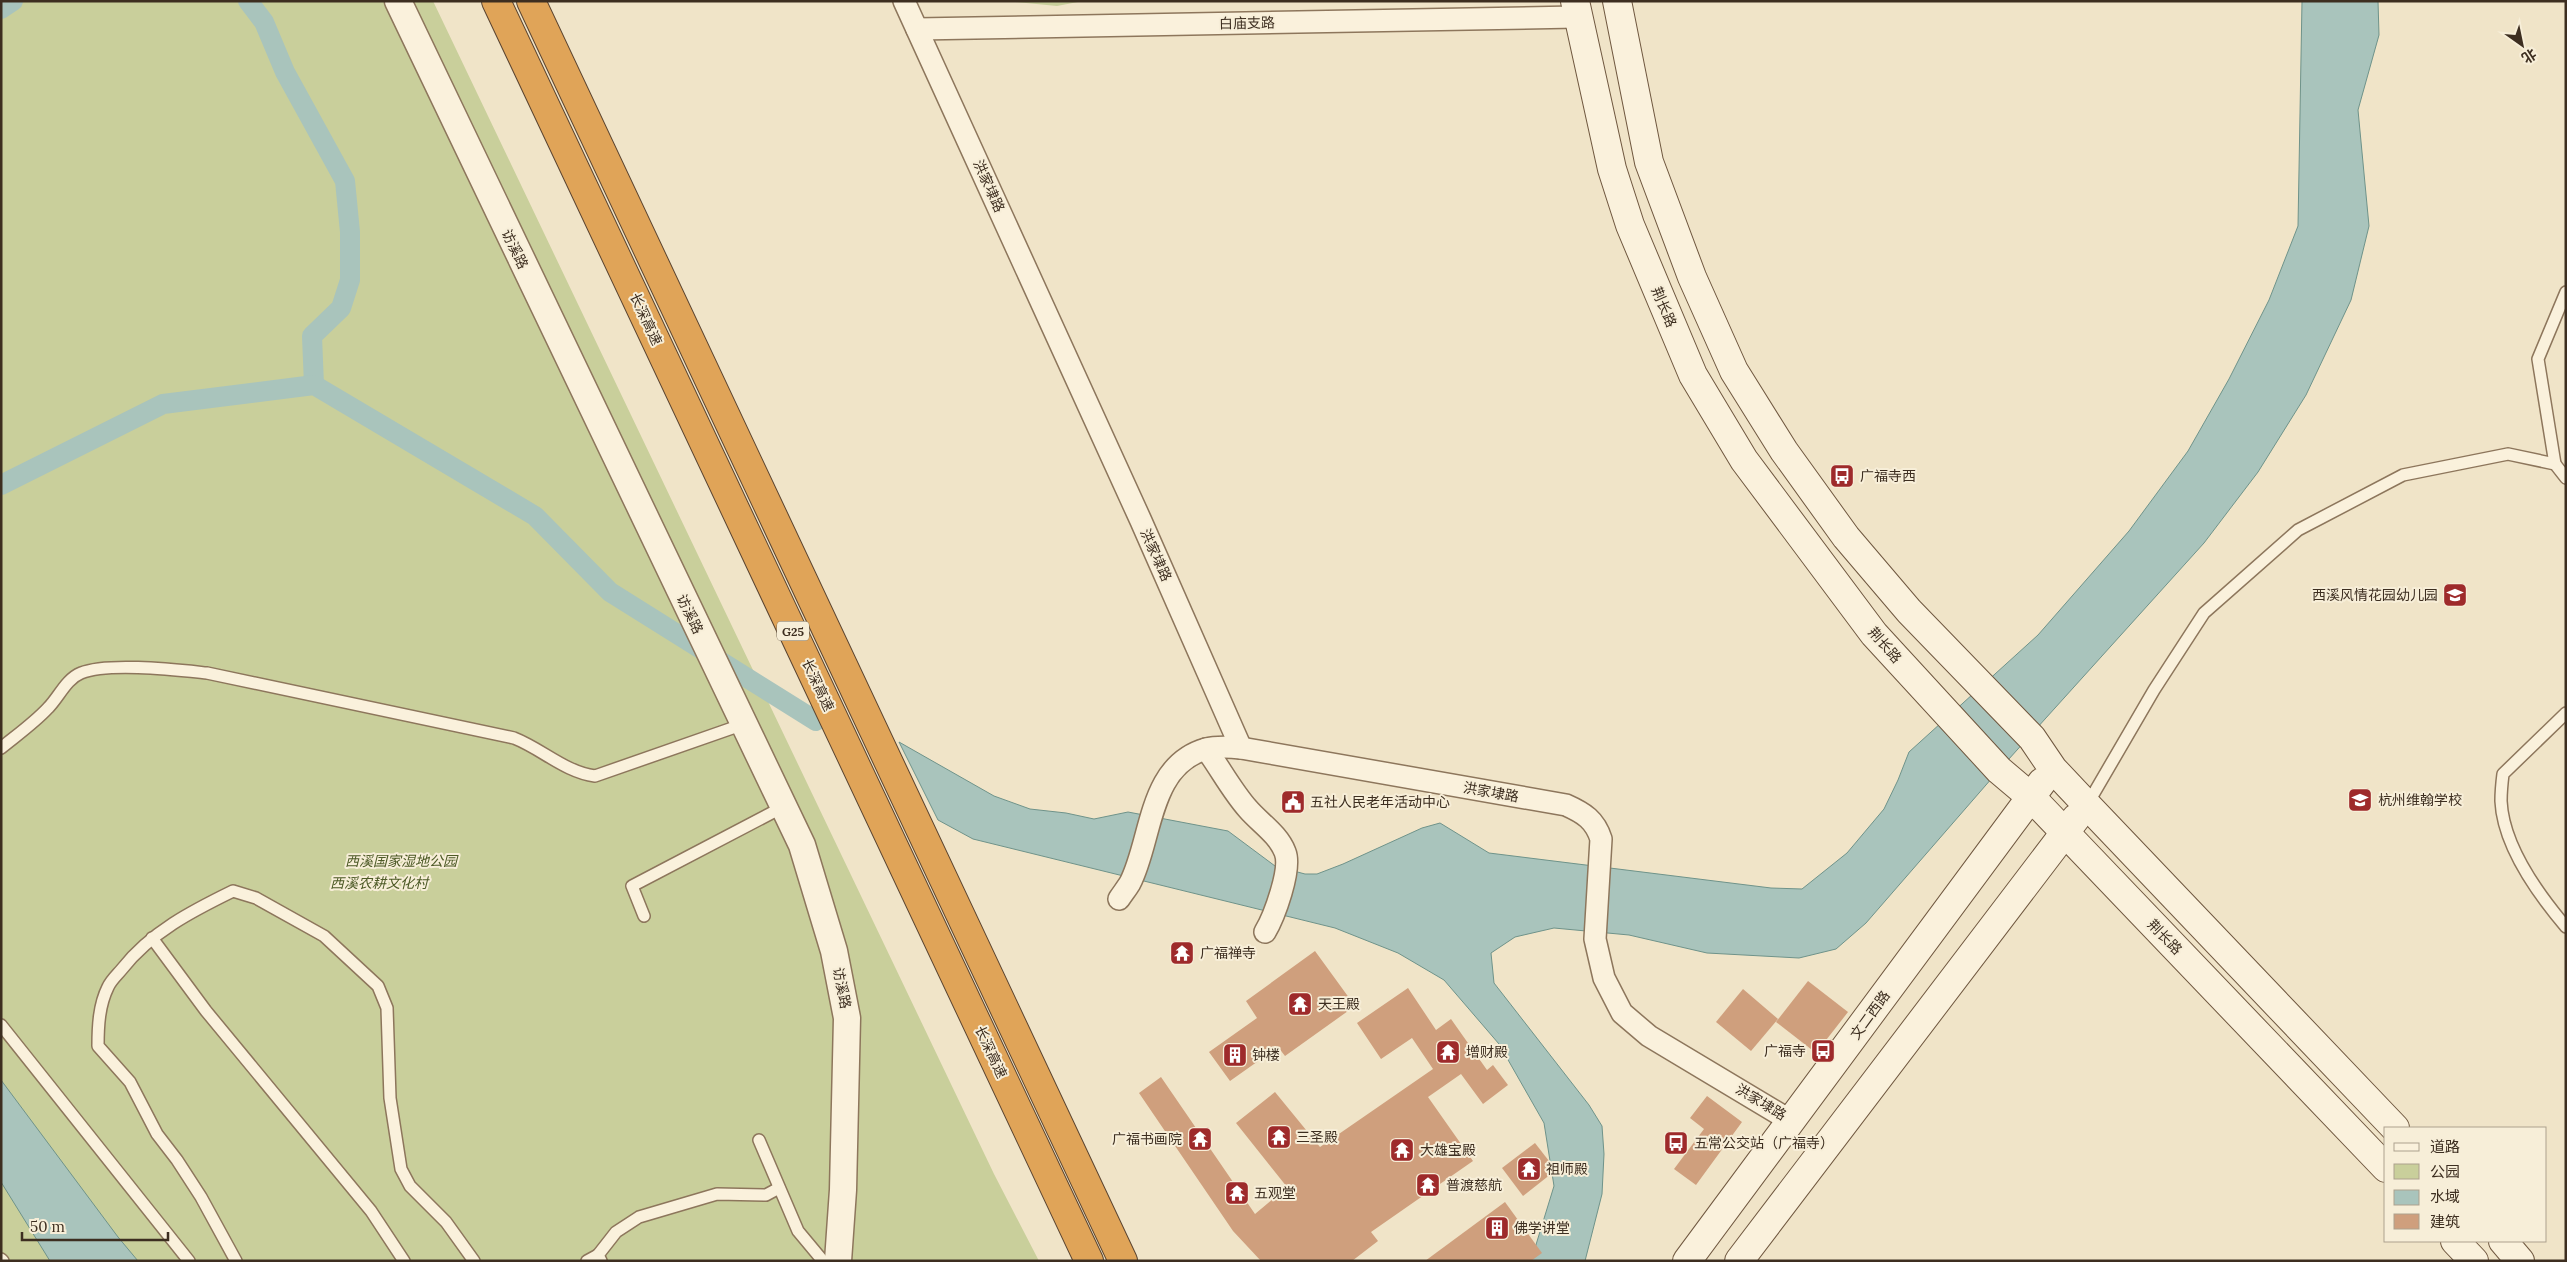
<svg xmlns="http://www.w3.org/2000/svg" width="2567" height="1262" font-family="Lora,'Noto Sans SC',serif">
  <rect width="100%" height="100%" fill="#f0e4c8"/>
  <g fill="#c9cf9b">
    <polygon points="1,1 433,1 994,1174 1039,1261 1,1261"/>
    <polygon points="1005,1 1083,1 1057,6"/>
  </g>
  <g fill="#a9c4bc" stroke="#6f938a">
    <polygon points="2302,1 2378,1 2379,35 2358,110 2369,226 2351,300 2306,395 2258,472 2204,543 1999,770 1866,923 1836,949 1799,958 1707,953 1629,935 1554,928 1515,937 1491,953 1494,983 1589,1105 1602,1126 1604,1154 1602,1194 1585,1261 1531,1261 1554,1186 1544,1123 1499,1044 1444,980 1398,953 1335,928 973,839 938,820 899,742 994,796 1030,809 1066,813 1094,819 1128,812 1228,831 1275,866 1305,874 1317,874 1343,864 1422,828 1440,823 1489,853 1771,888 1802,889 1847,853 1884,809 1898,780 1909,752 2038,635 2129,531 2188,451 2229,379 2269,300 2298,226"/>
    <polygon points="1,1080 118,1237 138,1261 50,1261 1,1182"/>
  </g>
  <g fill="none" stroke-linecap="round" stroke-linejoin="round">
    <g stroke="#a9c4bc" stroke-width="20">
      <polyline points="248,1 264,22 285,72 345,181 350,232 350,280 341,308 312,336 314,385"/>
      <polyline points="1,9 13,1"/>
      <polyline points="1,485 163,404 314,385 535,516 610,592 816,721"/>
    </g>
  </g>
  <g fill="#cf9f7d">
    <polygon points="1315,951 1355,1006 1285,1056 1278,1047 1230,1081 1209,1052 1257,1018 1246,1001"/>
    <polygon points="1808,981 1848,1012 1816,1053 1776,1022"/>
    <polygon points="1408,988 1436,1030 1451,1019 1487,1070 1493,1065 1508,1085 1483,1104 1461,1074 1428,1097 1473,1161 1371,1232 1378,1241 1352,1261 1261,1261 1233,1231 1139,1093 1161,1077 1255,1214 1287,1187 1236,1123 1275,1092 1320,1147 1433,1069 1412,1038 1381,1059 1357,1023"/>
    <polygon points="1743,989 1778,1019 1751,1051 1716,1022"/>
    <polygon points="1707,1096 1742,1122 1696,1185 1674,1169 1704,1129 1690,1118"/>
    <polygon points="1535,1143 1556,1170 1523,1196 1502,1168"/>
    <polygon points="1505,1202 1542,1253 1531,1261 1425,1261"/>
  </g>
  <g fill="none" stroke-linecap="round" stroke-linejoin="round">
    <defs>
      <g id="service">
        <polyline points="2555,464 2538,359 2566,292"/>
        <path d="M 2566,713 L 2503,774 C 2502,782 2501,792 2501,801 C 2503,845 2538,894 2566,927"/>
        <path d="M 1,748 C 17,735 34,723 48,708 C 59,697 66,679 81,673 C 108,662 177,670 207,673 L 514,738 C 542,749 565,772 595,776 L 744,724"/>
        <polyline points="2087,805 2154,690 2204,613 2298,530 2403,475 2508,454 2555,464 2566,478"/>
        <polyline points="644,916 632,886 783,807"/>
        <polyline points="152,938 206,1011 371,1211 404,1261"/>
        <polyline points="1,1025 189,1261"/>
        <polyline points="759,1140 798,1231 823,1261"/>
        <polyline points="1,1259 3,1261"/>
        <path d="M 236,1261 L 201,1197 L 177,1160 L 157,1134 L 130,1082 L 98,1046 C 98,1026 99,1005 108,987 C 111,980 118,974 122,969 C 151,932 192,911 233,891 L 256,898 L 324,936 L 378,986 L 387,1008 L 390,1098 L 401,1169 L 410,1186 L 446,1222 L 474,1261"/>
        <polyline points="587,1261 598,1255"/>
        <polyline points="601,1261 598,1255 616,1232 639,1217 717,1194 766,1195 779,1188"/>
      </g>
      <g id="minor">
        <polyline points="904,1 1141,521 1241,748"/>
        <polyline points="917,29 1576,17"/>
        <path d="M 1206,749 C 1220,768 1232,791 1248,809 C 1260,823 1278,834 1285,852 C 1292,869 1274,917 1265,932"/>
        <path d="M 1119,899 C 1123,893 1127,888 1130,883 C 1152,841 1148,765 1206,749 C 1217,746 1230,747 1241,748 L 1566,805 C 1584,813 1595,820 1601,839 L 1595,939 L 1604,978 L 1622,1013 L 1649,1036 L 1791,1121"/>
      </g>
      <polyline id="tertiary" points="398,1 802,845 834,951 847,1018 843,1190 838,1261"/>
      <g id="secondary">
        <polyline points="1575,1 1612,169 1630,225 1693,375 1744,460 1874,634 1999,770 2031,797 2386,1168"/>
        <polyline points="1617,1 1649,162 1692,277 1734,371 1784,451 1846,537 1909,611 2032,738 2053,769 2087,805 2395,1128"/>
        <polyline points="2455,1241 2474,1261"/>
        <polyline points="2503,1241 2520,1261"/>
        <polyline points="1687,1261 2042,782"/>
        <polyline points="1739,1261 2076,818"/>
      </g>
      <g id="motorway">
        <polyline points="496,1 1089,1261"/>
        <polyline points="531,1 1123,1261"/>
      </g>
    </defs>
    <use href="#service" stroke="#8d765c" stroke-width="14"/>
    <use href="#minor" stroke="#8d765c" stroke-width="24"/>
    <use href="#tertiary" stroke="#8d765c" stroke-width="29"/>
    <use href="#secondary" stroke="#6f573f" stroke-width="30"/>
    <use href="#motorway" stroke="#5b4430" stroke-width="30"/>
    <use href="#service" stroke="#faf1dc" stroke-width="11"/>
    <use href="#minor" stroke="#faf1dc" stroke-width="21"/>
    <use href="#tertiary" stroke="#faf1dc" stroke-width="26"/>
    <use href="#secondary" stroke="#faf1dc" stroke-width="28"/>
    <use href="#motorway" stroke="#e0a458" stroke-width="28"/>
  </g>
  <defs>
    <symbol id="bus-square" viewBox="-11 -11 22 22"><rect x="-9" y="-9" width="18" height="18" rx="4" fill="#9e2a2b" stroke="#f7eed8"/><path d="M-5-6H5V4H4V6H2V4H-2V6H-4V4H-5ZM-3.5-4V0h7V-4ZM-3.5 1.2v1.5H-2V1.2ZM2 1.2v1.5H3.5V1.2Z" fill="#fff"/></symbol>
    <symbol id="school-square" viewBox="-11 -11 22 22"><rect x="-9" y="-9" width="18" height="18" rx="4" fill="#9e2a2b" stroke="#f7eed8"/><path d="M0-5L7-2L0 1L-7-2ZM-4 1L0 2.5L4 1V4Q0 6-4 4Z" fill="#fff"/></symbol>
    <symbol id="civic-square" viewBox="-11 -11 22 22"><rect x="-9" y="-9" width="18" height="18" rx="4" fill="#9e2a2b" stroke="#f7eed8"/><path d="M-.6-6.5H3V-4.5H.6V-3L4-1V1h2V6H-6V1h2V-1L-.6-3ZM-1.2 2.5V6h2.4V2.5Z" fill="#fff"/></symbol>
    <symbol id="temple-square" viewBox="-11 -11 22 22"><rect x="-9" y="-9" width="18" height="18" rx="4" fill="#9e2a2b" stroke="#f7eed8"/><path d="M0-6L5-2H3V0L6.5 2.5H4V6H1.5V3h-3V6H-4V2.5H-6.5L-3 0V-2H-5Z" fill="#fff"/></symbol>
    <symbol id="building-square" viewBox="-11 -11 22 22"><rect x="-9" y="-9" width="18" height="18" rx="4" fill="#9e2a2b" stroke="#f7eed8"/><path d="M-4-6H4V6H1V3H-1V6H-4ZM-2.5-4.3h1.7v1.8h-1.7ZM.8-4.3h1.7v1.8H.8ZM-2.5-1h1.7V.8h-1.7ZM.8-1h1.7V.8H.8Z" fill="#fff"/></symbol>
  </defs>
  <g fill-rule="evenodd">
    <use href="#bus-square" x="1828" y="462" width="28" height="28"/>
    <use href="#school-square" x="2441" y="581" width="28" height="28"/>
    <use href="#school-square" x="2346" y="786" width="28" height="28"/>
    <use href="#civic-square" x="1279" y="788" width="28" height="28"/>
    <use href="#temple-square" x="1168" y="939" width="28" height="28"/>
    <use href="#temple-square" x="1286" y="990" width="28" height="28"/>
    <use href="#bus-square" x="1809" y="1037" width="28" height="28"/>
    <use href="#temple-square" x="1434" y="1038" width="28" height="28"/>
    <use href="#building-square" x="1221" y="1041" width="28" height="28"/>
    <use href="#temple-square" x="1265" y="1123" width="28" height="28"/>
    <use href="#temple-square" x="1186" y="1125" width="28" height="28"/>
    <use href="#bus-square" x="1662" y="1129" width="28" height="28"/>
    <use href="#temple-square" x="1388" y="1136" width="28" height="28"/>
    <use href="#temple-square" x="1515" y="1155" width="28" height="28"/>
    <use href="#temple-square" x="1414" y="1171" width="28" height="28"/>
    <use href="#temple-square" x="1223" y="1179" width="28" height="28"/>
    <use href="#building-square" x="1483" y="1214" width="28" height="28"/>
  </g>
  <g text-anchor="middle" dominant-baseline="central" stroke-width="4" stroke-linejoin="round" paint-order="stroke">
    <rect fill="#f7eed8" stroke="#756857" stroke-width="1" x="777" y="621.5" width="32" height="19" rx="4"/>
    <g font-size="12" font-weight="bold" fill="#3d2e20">
      <text x="793" y="631">G25</text>
    </g>
    <g font-size="14" fill="#3d2e20" stroke="#f7eed8">
      <text transform="translate(1247 23) rotate(-1)">白庙支路</text>
      <text transform="translate(989 186) rotate(66)">洪家埭路</text>
      <text transform="translate(515 249) rotate(64)">访溪路</text>
      <text transform="translate(1664 307) rotate(67)">荆长路</text>
      <text transform="translate(646 319) rotate(65)">长深高速</text>
      <text transform="translate(1156 555) rotate(66)">洪家埭路</text>
      <text transform="translate(690 614) rotate(64)">访溪路</text>
      <text transform="translate(1885 645) rotate(49)">荆长路</text>
      <text transform="translate(818 685) rotate(65)">长深高速</text>
      <text transform="translate(1491 792) rotate(10)">洪家埭路</text>
      <text transform="translate(2165 937) rotate(46)">荆长路</text>
      <text transform="translate(842 988) rotate(79)">访溪路</text>
      <text transform="translate(1870 1015) rotate(-54)">文二西路</text>
      <text transform="translate(991 1052) rotate(65)">长深高速</text>
      <text transform="translate(1761 1102) rotate(31)">洪家埭路</text>
    </g>
    <g font-size="14" fill="#3d2e20" stroke="#f7eed8" text-anchor="start">
      <text x="1860" y="476">广福寺西</text>
      <text x="2438" y="595" text-anchor="end">西溪风情花园幼儿园</text>
      <text x="2378" y="800">杭州维翰学校</text>
      <text x="1310" y="802">五社人民老年活动中心</text>
      <text x="1200" y="953">广福禅寺</text>
      <text x="1318" y="1004">天王殿</text>
      <text x="1806" y="1051" text-anchor="end">广福寺</text>
      <text x="1466" y="1052">增财殿</text>
      <text x="1252" y="1055">钟楼</text>
      <text x="1296" y="1137">三圣殿</text>
      <text x="1182" y="1139" text-anchor="end">广福书画院</text>
      <text x="1694" y="1143">五常公交站（广福寺）</text>
      <text x="1420" y="1150">大雄宝殿</text>
      <text x="1546" y="1169">祖师殿</text>
      <text x="1446" y="1185">普渡慈航</text>
      <text x="1254" y="1193">五观堂</text>
      <text x="1514" y="1228">佛学讲堂</text>
    </g>
    <g font-size="14" font-style="italic" fill="#4d5a26" stroke="#f7eed8">
      <text x="401" y="861">西溪国家湿地公园</text>
      <text x="379" y="883">西溪农耕文化村</text>
    </g>
  </g>
  <rect width="2567" height="1262" fill="none" stroke="#3d2e20" stroke-width="5"/>
  <rect x="2384" y="1127" width="162" height="115" fill="#f7eed8" stroke="#ada18e"/>
  <rect x="2394" y="1143" width="25" height="8" fill="#faf1dc" stroke="#ada18e"/>
  <text x="2430" y="1152" font-size="15" fill="#3d2e20">道路</text>
  <rect x="2394" y="1164" width="25" height="15" fill="#c9cf9b" stroke="#ada18e"/>
  <text x="2430" y="1177" font-size="15" fill="#3d2e20">公园</text>
  <rect x="2394" y="1190" width="25" height="15" fill="#a9c4bc" stroke="#ada18e"/>
  <text x="2430" y="1202" font-size="15" fill="#3d2e20">水域</text>
  <rect x="2394" y="1214" width="25" height="15" fill="#cf9f7d" stroke="#ada18e"/>
  <text x="2430" y="1227" font-size="15" fill="#3d2e20">建筑</text>
  <g transform="translate(2522 45) rotate(147)" stroke="#f7eed8" stroke-width="4" paint-order="stroke">
  <path d="M0-4L9 19L0 12L-9 19Z" fill="#3d2e20"/>
  <text y="-8" font-size="14" font-weight="bold" text-anchor="middle" fill="#3d2e20">北</text>
  </g>
  <path d="M22 1232v8h146v-8" fill="none" stroke="#3d2e20" stroke-width="2.5"/>
  <text x="30" y="1232" font-size="15" fill="#3d2e20" stroke="#f7eed8" stroke-width="4" paint-order="stroke">50 m</text>
</svg>
